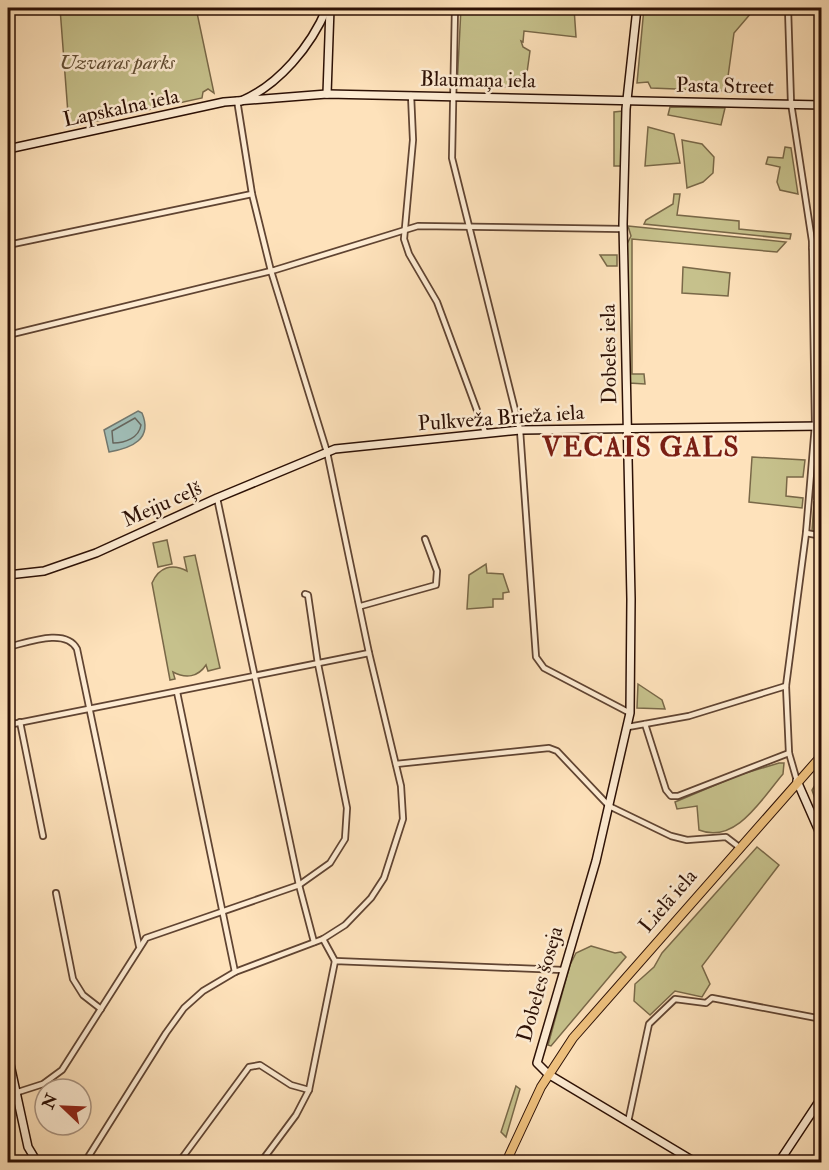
<svg xmlns="http://www.w3.org/2000/svg" width="829" height="1170" font-family="'IM FELL Double Pica',serif">
  <rect width="100%" height="100%" fill="#fee2bb"/>
  <filter id="stains"><feTurbulence type="fractalNoise" baseFrequency=".00333" numOctaves="4"/><feColorMatrix values="0 0 0 0 .2 0 0 0 0 .09 0 0 0 0 .02 0 0 0 .5 -.17"/></filter>
  <radialGradient id="worn" r=".72"><stop offset=".6" stop-color="#630" stop-opacity="0"/><stop offset="1" stop-color="#630" stop-opacity=".3"/></radialGradient>
  <g fill="#c6c18c" stroke="#796848" stroke-width="1.5">
    <polygon points="60,8 196,8 214,93 208,89 203,92 202,98 69,127"/>
    <polygon points="461,8 506,14 507,8 555,10 556,8 574,8 576,37 524,31 523,42 521,41 523,47 530,51 525,87 457,87"/>
    <polygon points="644,8 777,8 752,12 734,33 726,91 651,88 648,82 637,83"/>
    <polygon points="819,21 821,22 821,77 816,77"/>
    <polygon points="670,107 725,108 721,125 668,115"/>
    <polygon points="623,111 621,166 614,166 614,112"/>
    <polygon points="648,127 674,134 680,163 645,166"/>
    <polygon points="682,140 702,144 714,157 713,173 703,182 687,188"/>
    <polygon points="785,147 791,148 798,194 780,190 777,182 780,167 766,164 768,157 783,158"/>
    <polygon points="674,194 680,194 677,215 739,221 739,229 791,234 790,239 644,224 646,220 673,204"/>
    <polygon points="628,226 786,242 777,252 632,239 632,374 644,374 645,384 629,383 627,244 631,236"/>
    <polygon points="600,255 617,255 617,266 607,266"/>
    <polygon points="683,267 730,273 728,296 682,293"/>
    <polygon points="818,454 821,458 821,500 814,499"/>
    <polygon points="752,457 805,460 803,477 787,477 786,496 803,498 802,508 749,502"/>
    <polygon points="814,502 822,504 815,532 812,531"/>
    <polygon points="167,540 172,564 158,567 153,543"/>
    <path d="M 195,555 L 220,668 L 208,671 L 206,665 C 198,677 186,679 173,672 L 175,679 L 170,680 L 152,583 C 159,567 172,563 187,571 L 184,557 Z"/>
    <polygon points="486,564 487,573 503,574 509,592 503,593 503,599 493,599 493,607 467,609 469,575"/>
    <polygon points="638,684 662,700 665,709 637,708"/>
    <path d="M 779,763 L 784,763 L 783,774 C 763,797 736,845 699,830 L 697,806 L 677,809 L 675,802 L 739,775 Z"/>
    <polygon points="821,775 821,816 812,790"/>
    <polygon points="757,847 779,865 702,966 710,984 702,997 675,991 650,1015 634,1001 635,984 654,967 662,953"/>
    <polygon points="591,946 615,953 621,952 626,957 551,1046 548,1045 570,965 576,953"/>
    <polygon points="516,1086 520,1089 506,1137 501,1132"/>
  </g>
  <path fill="#a0bdb6" stroke="#72786f" stroke-width="1.5" d="M 138,411 L 142,413 C 153,439 132,448 109,452 L 104,430 Z"/>
  <g fill="none" stroke-linecap="round" stroke-linejoin="round">
    <path stroke="#66665e" stroke-width="1.5" d="M 135,418 L 141,425 C 139,438 125,443 113,443 L 112,431 Z"/>
    <defs>
      <g id="street">
        <polyline points="455,8 452,158 520,430 536,657 544,668 630,713"/>
        <polyline points="788,8 791,103 812,241 815,425 806,533 786,686 789,753 797,781"/>
        <polyline points="411,95 413,140 404,239 409,254 437,302 485,432"/>
        <polyline points="8,245 252,194"/>
        <polyline points="812,248 822,249"/>
        <polyline points="8,335 275,270 418,226 623,229"/>
        <polyline points="217,498 299,885 314,942"/>
        <polyline points="806,533 822,536"/>
        <polyline points="361,606 436,585 437,571 425,539"/>
        <path d="M 8,647 C 26,643 66,627 77,649 L 139,946"/>
        <polyline points="177,692 235,972"/>
        <polyline points="20,722 43,836"/>
        <polyline points="645,724 666,790 671,796 678,796 789,753"/>
        <polyline points="8,725 369,653"/>
        <polyline points="628,727 689,716 786,686"/>
        <polyline points="396,764 549,748 557,751 609,806 671,836 687,840 726,837 739,847"/>
        <polyline points="56,893 73,979 83,995 101,1009"/>
        <polyline points="323,939 335,961"/>
        <polyline points="15,1093 43,1084 62,1070 146,938 299,885 330,863 345,839 347,808 318,664 308,595 305,594"/>
        <polyline points="628,1122 649,1024 675,999 706,1003 712,998 822,1019"/>
        <polyline points="85,1162 166,1033 184,1008 203,991 235,972 323,939 345,925 371,898 384,878 403,819 401,786 369,653 327,452 271,271 252,194 237,100"/>
        <polyline points="179,1162 249,1067 260,1065 291,1085 309,1090"/>
        <polyline points="261,1162 296,1115 309,1090 335,961 563,970"/>
      </g>
      <g id="secondary">
        <polyline points="637,8 626,109 623,224 631,599 630,713 596,861 537,1063 548,1074 695,1162"/>
        <polyline points="327,94 330,8"/>
        <path d="M 241,101 C 279,85 311,46 327,8"/>
        <polyline points="8,149 224,102 327,94 822,105"/>
        <polyline points="8,575 44,571 96,553 217,498 335,449 520,430 822,426"/>
        <polyline points="797,781 822,838"/>
        <polyline points="8,1055 28,1147 37,1162"/>
        <polyline points="779,1162 822,1097"/>
      </g>
      <polyline id="primary" points="506,1162 541,1087 573,1038 822,755"/>
    </defs>
    <use href="#street" stroke="#604432" stroke-width="8"/>
    <use href="#secondary" stroke="#2c1005" stroke-width="10"/>
    <use href="#primary" stroke="#2c1005" stroke-width="10"/>
    <use href="#street" stroke="#feecd3" stroke-width="4.5"/>
    <use href="#secondary" stroke="#feecd3" stroke-width="7"/>
    <use href="#primary" stroke="#efc17e" stroke-width="8"/>
  </g>
  <g text-anchor="middle" dominant-baseline="central" stroke-width="5" stroke-linejoin="round" paint-order="stroke">
    <g font-size="21" font-style="italic" fill="#624e34" stroke="#feecd3">
      <text x="117" y="62">Uzvaras parks</text>
    </g>
    <g font-size="21" fill="#2c1005" stroke="#feecd3">
      <text transform="translate(478 80) rotate(1)">Blaumaņa iela</text>
      <text transform="translate(725 86) rotate(1)">Pasta Street</text>
      <text transform="translate(121 108) rotate(-12)">Lapskalna iela</text>
      <text transform="translate(609 354) rotate(-91)">Dobeles iela</text>
      <text transform="translate(501 418) rotate(-4)">Pulkveža Brieža iela</text>
      <text transform="translate(162 504) rotate(-24)">Meiju ceļš</text>
      <text transform="translate(668 901) rotate(-49)">Lielā iela</text>
      <text transform="translate(540 984) rotate(-74)">Dobeles šoseja</text>
    </g>
    <g font-size="27" font-weight="bold" letter-spacing="1.5" fill="#7a1f14" stroke="#feecd3">
      <text x="641" y="447">VECAIS GALS</text>
    </g>
  </g>
  <rect width="829" height="1170" fill="none" stroke="#fee2bb" stroke-width="30"/>
  <rect x="9" y="9" width="811" height="1152" fill="none" stroke="#2c1005" stroke-width="3"/>
  <rect x="15" y="15" width="799" height="1140" fill="none" stroke="#2c1005" stroke-width="1.5"/>
  <g transform="translate(63 1107) rotate(293)"><circle r="28" fill="#feecd3" stroke="#aa9481" stroke-width="1.5"/>
  <path d="M0-4.5L10 22L0 15L-10 22Z" fill="#8f2418"/>
  <text y="-9" font-size="16" font-weight="bold" text-anchor="middle" fill="#2c1005">N</text>
  </g>
  <rect width="100%" height="100%" filter="url(#stains)"/>
  <rect width="100%" height="100%" fill="url(#worn)"/>
</svg>
